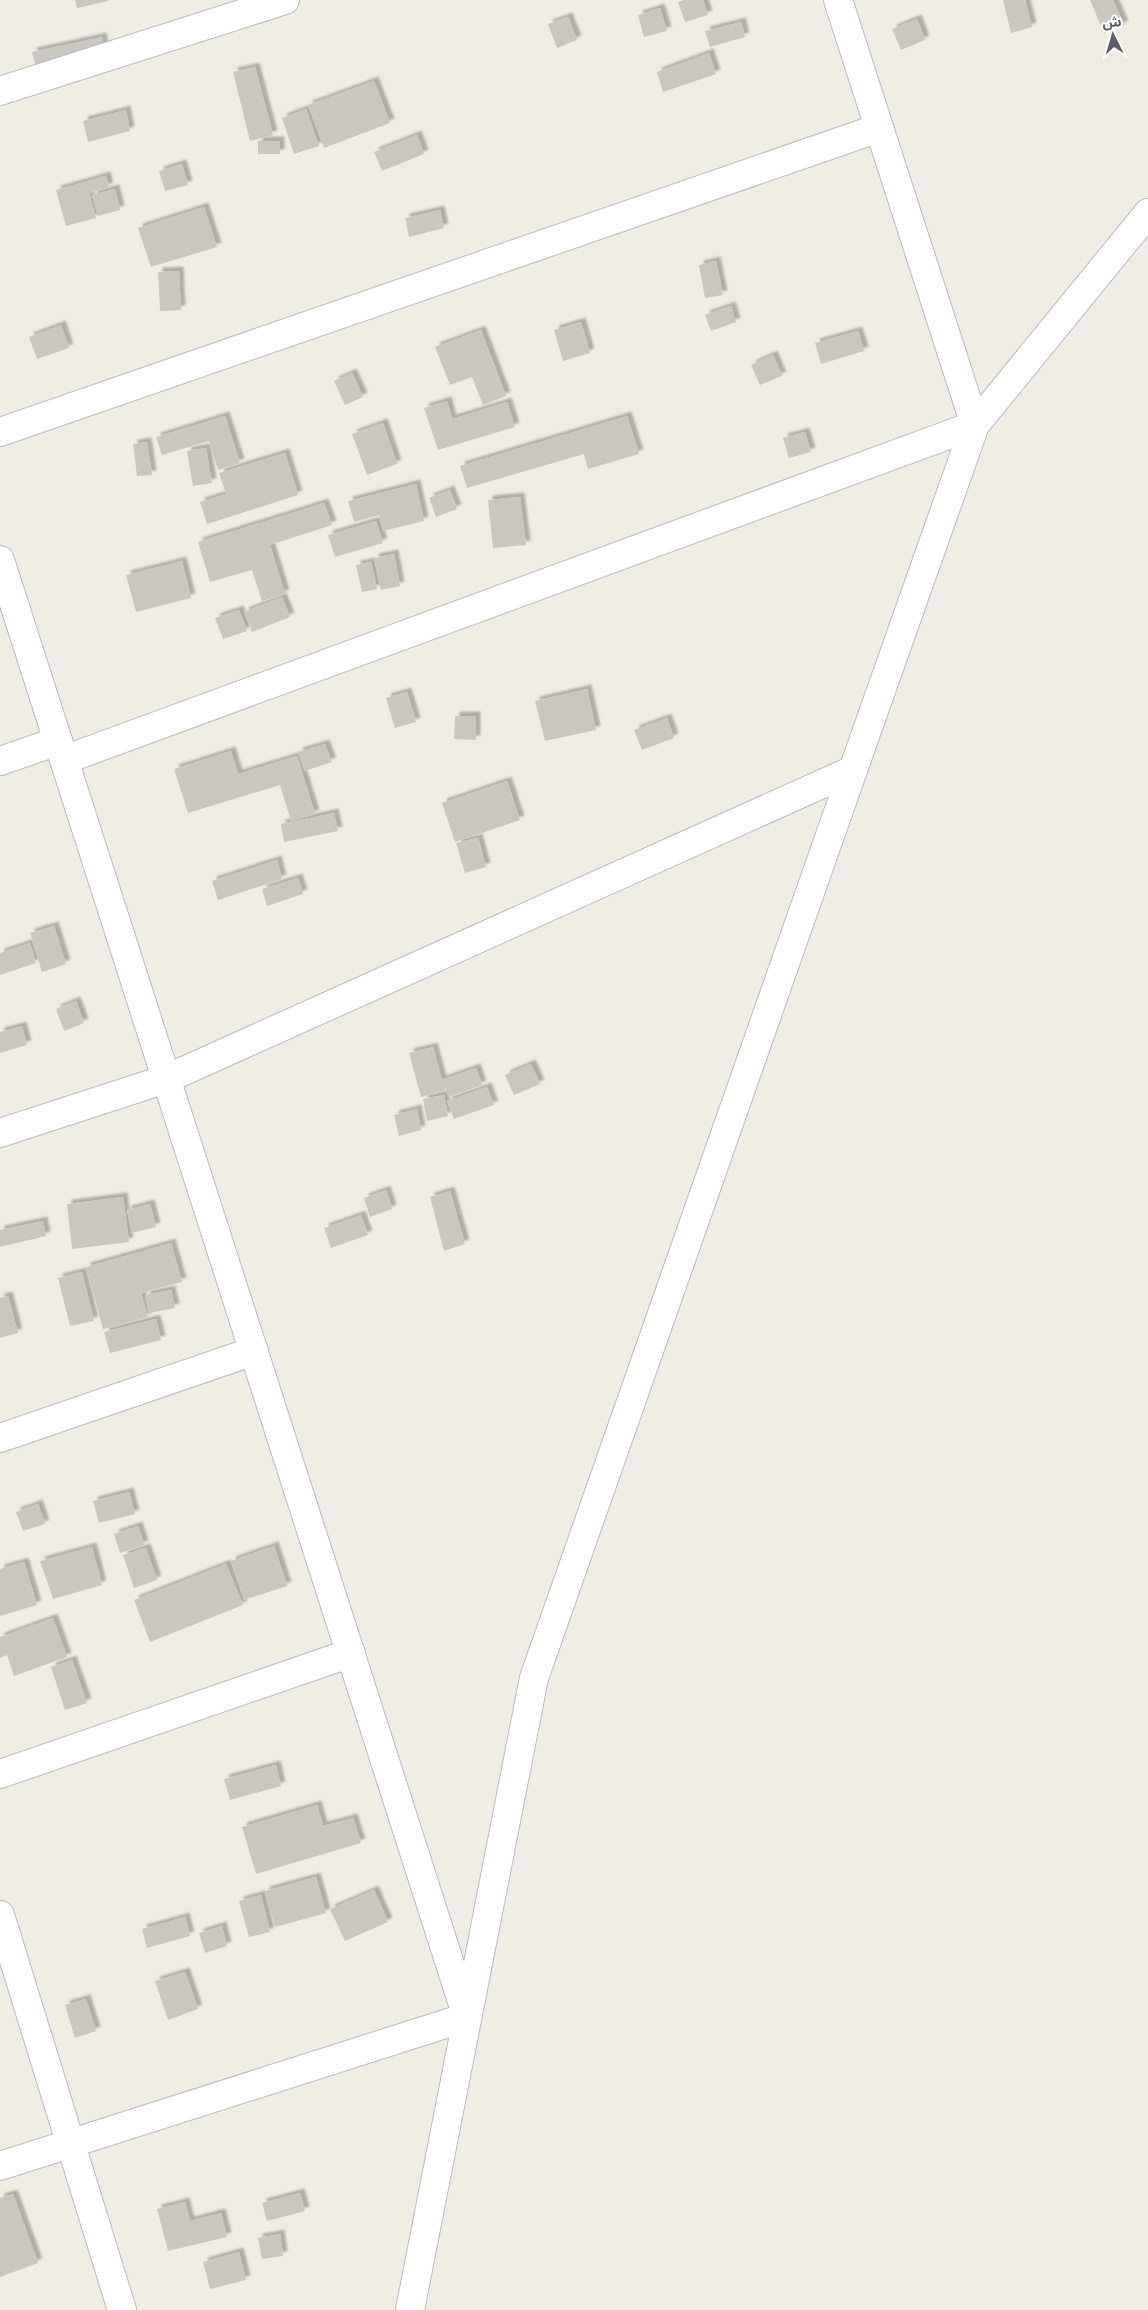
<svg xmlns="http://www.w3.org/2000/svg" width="1148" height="2310" font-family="'Noto Sans','Noto Sans Arabic',sans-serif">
  <defs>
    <filter id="shadow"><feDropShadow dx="4.5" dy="-4.5" stdDeviation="1" flood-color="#0004"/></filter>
  </defs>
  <rect width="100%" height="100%" fill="#efede3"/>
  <g fill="#cac7c0" filter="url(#shadow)">
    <polygon points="75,0 108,0 108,1 77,8"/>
    <polygon points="684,0 703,0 708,15 685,22 678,2"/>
    <polygon points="1003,0 1025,0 1032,27 1011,33"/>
    <polygon points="1090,0 1113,0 1124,25 1104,33"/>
    <polygon points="660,8 667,31 644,37 638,15"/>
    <polygon points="568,17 577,40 557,48 548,24"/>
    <polygon points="917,19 925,40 901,50 892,29"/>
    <polygon points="741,22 745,37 710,47 705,31"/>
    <polygon points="102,37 106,58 37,72 32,52"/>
    <polygon points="709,53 716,74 663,92 657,72"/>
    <polygon points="255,67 273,135 250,141 233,72"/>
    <polygon points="374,81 390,123 324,148 308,105"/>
    <polygon points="306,109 319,146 294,154 282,118"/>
    <polygon points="126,110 130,131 88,142 83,121"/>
    <polygon points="417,135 424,154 382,171 374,152"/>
    <rect x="258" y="141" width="22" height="13"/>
    <polygon points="182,164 188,185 165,191 159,171"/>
    <polygon points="106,176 109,187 89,193 96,218 66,226 56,190"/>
    <polygon points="115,189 120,210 98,216 92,195"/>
    <polygon points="204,207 217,247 151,267 138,228"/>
    <polygon points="440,210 444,228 409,237 405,218"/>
    <polygon points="716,261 723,295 705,298 699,265"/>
    <polygon points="179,271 181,310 160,311 158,272"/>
    <polygon points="731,306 736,322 711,331 705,315"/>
    <polygon points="581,322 590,353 563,361 554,330"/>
    <polygon points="61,325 69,348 37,359 29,337"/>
    <polygon points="481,330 506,396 483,405 472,377 450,385 435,347"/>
    <polygon points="858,331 864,351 821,364 815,343"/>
    <polygon points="773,355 782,376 760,385 751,365"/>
    <polygon points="352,373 363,397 345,405 334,381"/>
    <polygon points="447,401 452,419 507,402 515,427 438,450 424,408"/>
    <polygon points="225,416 240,463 218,470 209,441 162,455 156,437"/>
    <polygon points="627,416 639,454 588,469 584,454 467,488 460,466"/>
    <polygon points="383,423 397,464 367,475 352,434"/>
    <polygon points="805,432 811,452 789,458 783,438"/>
    <polygon points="147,442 152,475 137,476 133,444"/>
    <polygon points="206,448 212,483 193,486 187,451"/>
    <polygon points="285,453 298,495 207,524 200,502 226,494 219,473"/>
    <polygon points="416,484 424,521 383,531 379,515 354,522 348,501"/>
    <polygon points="450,490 457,509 436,517 429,498"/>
    <polygon points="520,497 526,545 493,548 488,500"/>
    <polygon points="324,503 332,525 270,545 285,594 262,601 252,570 210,582 198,542"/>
    <polygon points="376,521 383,543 335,557 328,535"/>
    <polygon points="394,554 400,586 381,590 374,558"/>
    <polygon points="182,561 191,598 136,612 126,575"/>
    <polygon points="371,562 377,589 362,592 356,565"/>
    <polygon points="282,597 290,617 252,632 244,612"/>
    <polygon points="239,610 247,631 223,639 215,618"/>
    <polygon points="587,689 596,730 545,741 535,701"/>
    <polygon points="407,692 416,722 395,728 386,698"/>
    <polygon points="455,716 476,716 476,740 454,739"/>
    <polygon points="667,718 674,738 642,750 634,730"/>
    <polygon points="325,744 332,762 305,771 298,752"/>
    <polygon points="231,751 238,774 297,756 315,814 291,821 280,785 188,813 174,769"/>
    <polygon points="507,781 520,820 455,842 442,803"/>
    <polygon points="334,813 338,831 284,842 281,824"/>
    <polygon points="478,838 486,867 465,873 456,843"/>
    <polygon points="277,860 282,879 218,900 212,881"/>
    <polygon points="298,878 303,894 267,906 262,889"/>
    <polygon points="54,926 66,964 42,972 30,933"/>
    <polygon points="30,943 36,963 0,975 0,953"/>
    <polygon points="76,1001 84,1023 64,1031 56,1009"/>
    <polygon points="22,1026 27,1045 0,1053 0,1032"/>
    <polygon points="433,1047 445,1091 421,1097 409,1053"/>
    <polygon points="531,1064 540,1084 514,1095 505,1075"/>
    <polygon points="476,1068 482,1085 449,1097 442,1080"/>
    <polygon points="487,1087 494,1105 454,1119 447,1101"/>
    <polygon points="444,1095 448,1116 427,1121 423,1099"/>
    <polygon points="417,1109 421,1130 399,1136 394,1115"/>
    <polygon points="386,1190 392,1209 370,1217 364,1198"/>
    <polygon points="450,1191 465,1244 444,1251 430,1197"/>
    <polygon points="123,1197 129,1242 72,1249 67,1204"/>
    <polygon points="150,1204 156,1227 132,1233 127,1210"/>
    <polygon points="361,1215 368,1235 331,1248 324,1228"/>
    <polygon points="43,1221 46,1236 0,1247 0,1230"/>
    <polygon points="171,1243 182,1282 141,1293 148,1317 103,1329 86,1267"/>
    <polygon points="82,1272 94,1321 70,1326 58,1278"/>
    <polygon points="171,1290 175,1308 149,1313 145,1295"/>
    <polygon points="8,1296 18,1333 0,1338 0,1298"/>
    <polygon points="156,1319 161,1340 110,1353 104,1332"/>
    <polygon points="129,1492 135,1514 99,1523 93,1501"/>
    <polygon points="38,1504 45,1524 23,1531 16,1512"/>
    <polygon points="138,1526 144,1545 120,1553 114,1534"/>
    <polygon points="274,1546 287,1586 244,1600 231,1561"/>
    <polygon points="92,1547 102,1585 53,1599 40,1561"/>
    <polygon points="146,1548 157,1580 134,1588 123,1555"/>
    <polygon points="24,1562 37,1605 0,1616 0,1569"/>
    <polygon points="226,1564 243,1605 150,1642 134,1600"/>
    <polygon points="53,1618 67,1657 14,1676 7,1655 0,1658 0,1637"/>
    <polygon points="72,1660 87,1703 65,1710 51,1667"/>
    <polygon points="276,1765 281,1786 230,1800 224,1779"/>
    <polygon points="317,1805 323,1826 353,1818 361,1843 256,1874 242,1827"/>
    <polygon points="316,1877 326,1913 275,1927 265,1891"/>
    <polygon points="374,1890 388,1922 345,1941 330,1909"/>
    <polygon points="261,1895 270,1932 249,1937 239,1901"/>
    <polygon points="185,1917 190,1936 147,1948 142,1929"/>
    <polygon points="222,1926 227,1946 205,1953 199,1933"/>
    <polygon points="185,1972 198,2009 168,2020 155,1981"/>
    <polygon points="86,1999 96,2031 75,2038 65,2005"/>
    <polygon points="300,2193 305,2211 267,2221 262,2203"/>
    <polygon points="13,2194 38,2263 0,2277 0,2198"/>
    <polygon points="185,2202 190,2221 221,2213 227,2237 168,2251 157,2209"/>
    <polygon points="280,2234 283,2256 262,2259 258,2238"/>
    <polygon points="239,2252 246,2280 210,2289 203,2262"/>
  </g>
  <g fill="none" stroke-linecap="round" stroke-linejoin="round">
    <defs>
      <g id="street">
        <polyline points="0,91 285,0"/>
        <polyline points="0,432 879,128"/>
        <polyline points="0,560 467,2017 0,2166"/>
        <polyline points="64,760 975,425 838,0"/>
        <polyline points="0,761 58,741"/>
        <polyline points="0,1133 166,1079 853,770"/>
        <polyline points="0,1438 254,1351"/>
        <polyline points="0,1774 351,1653"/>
        <polyline points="0,1915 122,2310"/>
        <polyline points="410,2310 534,1678 853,770 975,425 1148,213"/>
      </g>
    </defs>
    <use href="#street" stroke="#b8bbc0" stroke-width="30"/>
    <use href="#street" stroke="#fff" stroke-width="28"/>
  </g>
  <g transform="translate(1113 35) rotate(355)" stroke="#ffffff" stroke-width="4" paint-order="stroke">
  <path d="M0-4L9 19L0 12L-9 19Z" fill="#5b5f65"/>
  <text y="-8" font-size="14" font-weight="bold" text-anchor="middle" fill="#5b5f65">ش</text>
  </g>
</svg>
